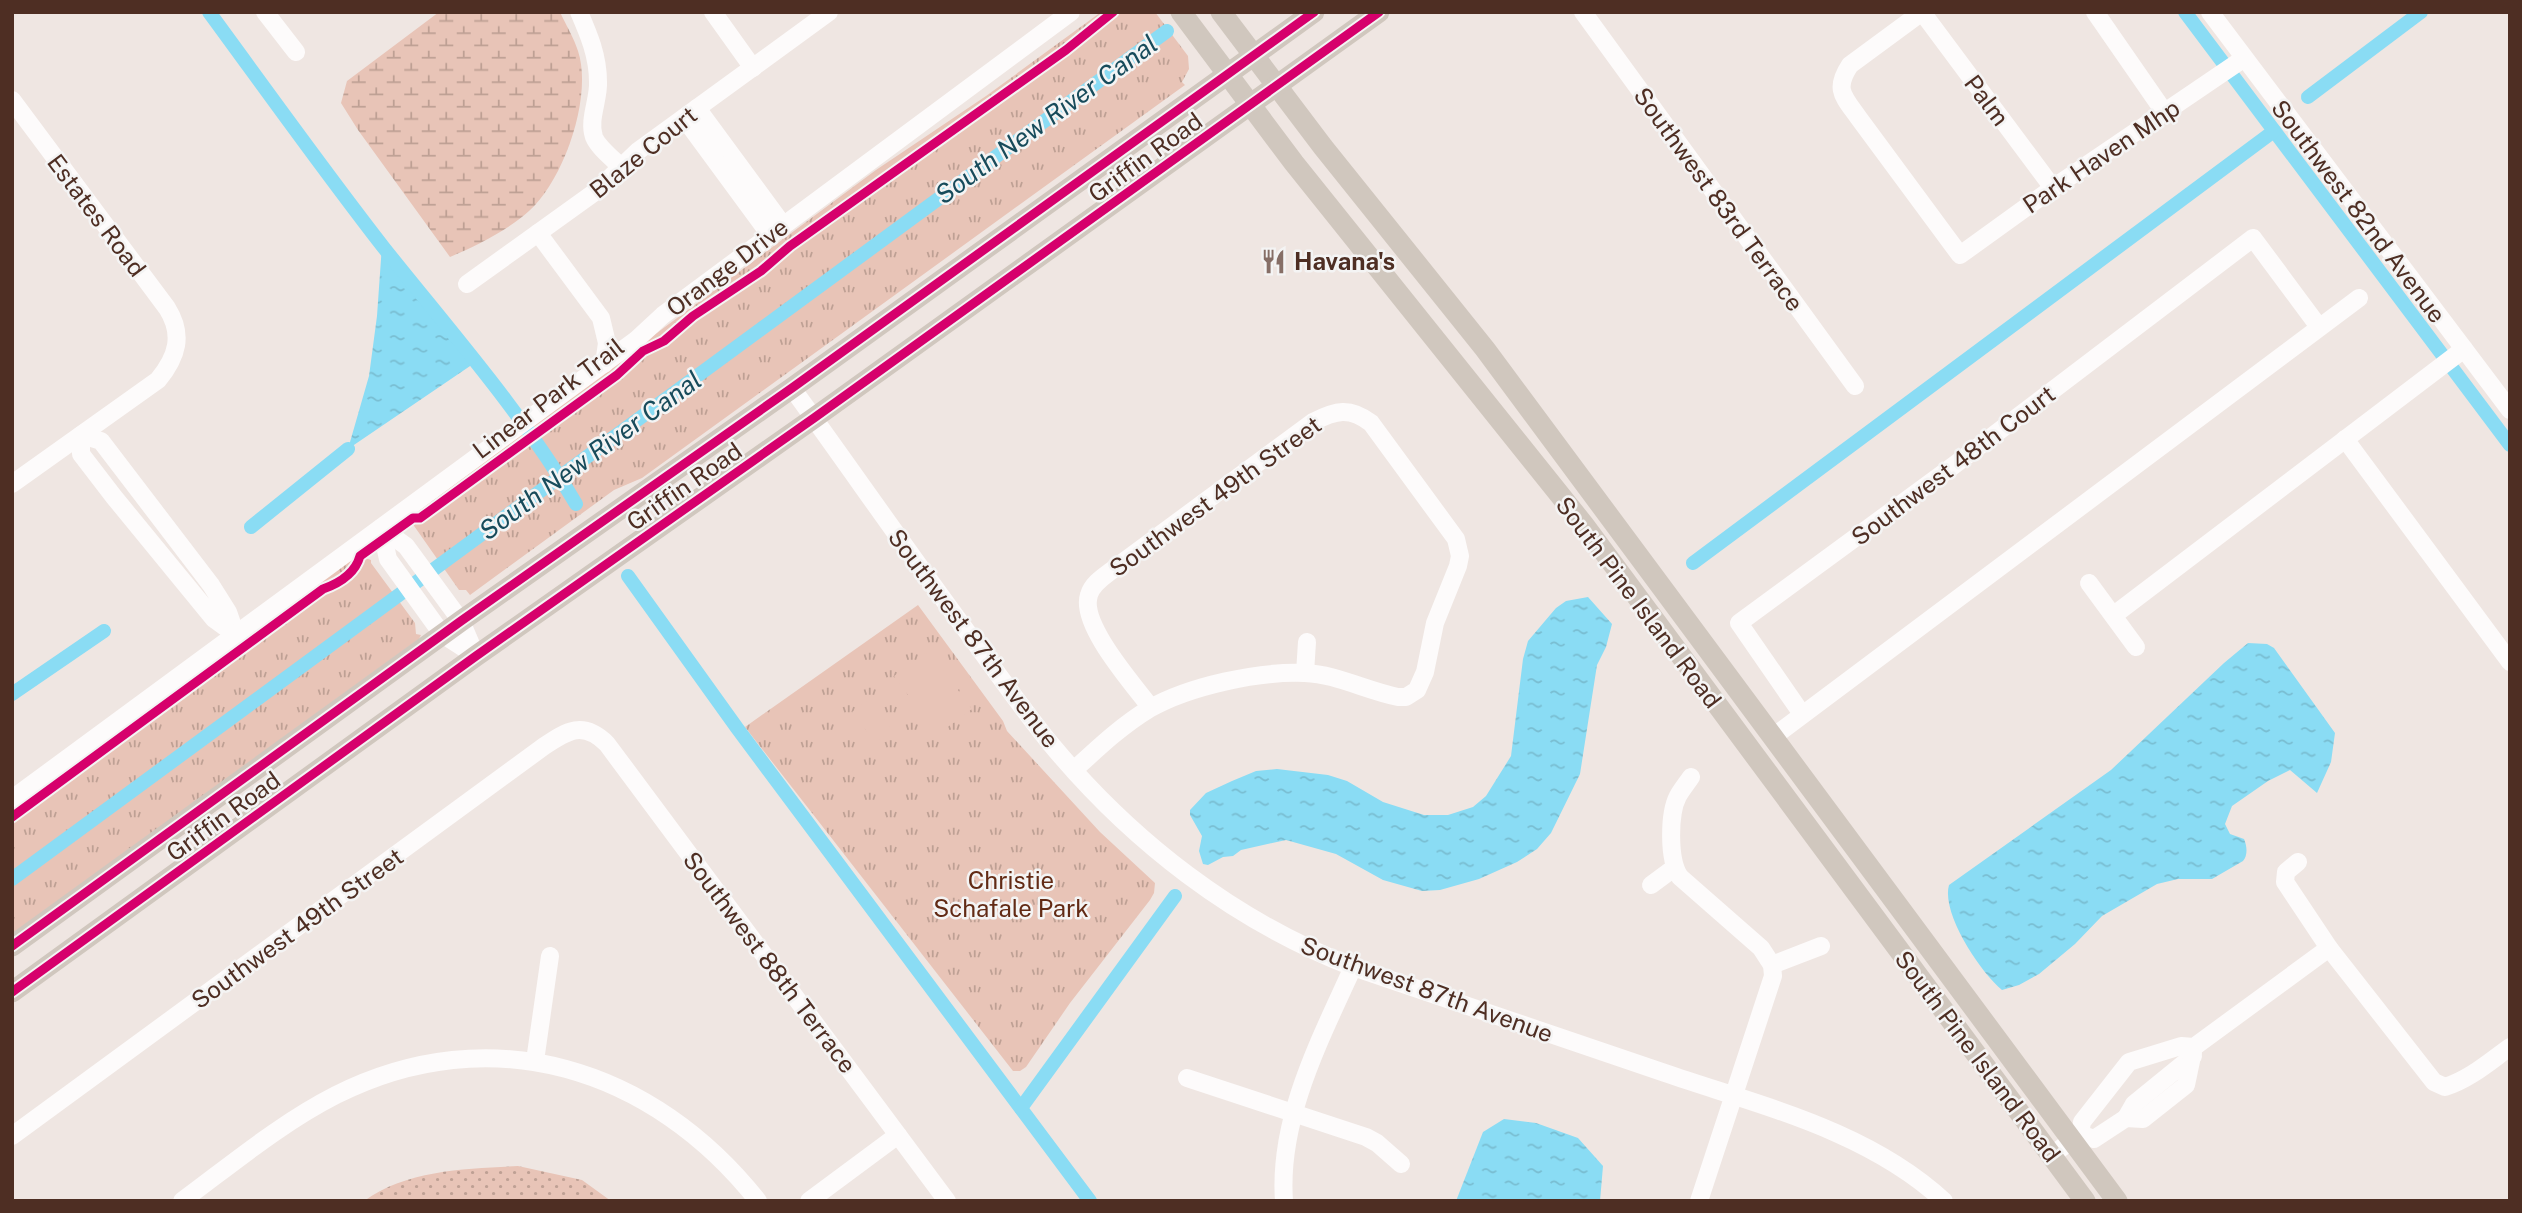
<svg xmlns="http://www.w3.org/2000/svg" width="2522" height="1213" font-family="'Public Sans',sans-serif">
  <defs>
    <pattern id="grass-dots" width="8" height="8" patternUnits="userSpaceOnUse" patternTransform="scale(1.75)"><rect width="8" height="8" fill="#e8c4b7"/><path d="M2 2h.1M6 6h.1" fill="none" stroke="#bea094" stroke-width="1.8" stroke-linecap="round"/></pattern>
    <pattern id="wetland-marsh" width="20" height="14" patternUnits="userSpaceOnUse" patternTransform="scale(1.75)"><rect width="20" height="14" fill="#e8c4b7"/><path d="M1 5h8M5 5V1M11 12h8M15 12V8" fill="none" stroke="#bea094"/></pattern>
    <pattern id="park-tufts" width="24" height="20" patternUnits="userSpaceOnUse" patternTransform="scale(1.75)"><rect width="24" height="20" fill="#e8c4b7"/><path d="M3 7l-1-3M5 7V3M7 7l1-3M15 17l-1-3M17 17v-4M19 17l1-3" fill="none" stroke="#bea094"/></pattern>
    <pattern id="water-ripples" width="26" height="14" patternUnits="userSpaceOnUse" patternTransform="scale(1.75)"><rect width="26" height="14" fill="#8adcf4"/><path d="M2 4q2-2 4 0t4 0M15 11q2-2 4 0t4 0" fill="none" stroke="#79bdd1"/></pattern>
  </defs>
  <rect width="100%" height="100%" fill="#efe6e2"/>
  <path fill="url(#grass-dots)" d="M 518,1166 L 582,1180 L 611,1201 L 364,1201 C 408,1169 467,1169 518,1166 Z"/>
  <path fill="url(#wetland-marsh)" d="M 439,12 L 560,12 C 566,25 574,38 578,51 C 593,96 564,180 529,211 C 510,229 474,247 450,257 L 358,130 L 341,103 L 347,81 Z"/>
  <g fill="url(#park-tufts)">
    <polygon points="1101,12 1155,12 1188,56 1189,69 1182,82 1185,85 642,478 614,490 470,595 466,590 459,590 412,523 415,513 876,170 986,96"/>
    <polygon points="362,557 371,560 371,563 415,623 416,634 421,635 419,639 12,934 12,805 344,563"/>
    <polygon points="918,605 1003,721 1007,731 1100,832 1155,883 1154,893 1150,900 1070,1003 1026,1067 1020,1071 1013,1071 745,727"/>
  </g>
  <g fill="#e8c4b7">
    <polygon points="929,651 972,709 937,735 894,676"/>
    <polygon points="870,699 892,730 875,743 852,712"/>
  </g>
  <g fill="url(#water-ripples)">
    <polygon points="382,245 476,362 348,449 369,376 377,316"/>
    <polygon points="1588,597 1612,624 1606,647 1597,665 1580,774 1551,833 1537,849 1517,862 1479,879 1440,890 1422,891 1383,880 1336,854 1286,840 1241,850 1233,856 1223,857 1208,865 1203,864 1199,851 1202,836 1190,815 1190,810 1206,793 1232,781 1256,771 1277,769 1328,775 1347,781 1383,802 1424,815 1448,815 1473,807 1486,796 1511,756 1523,659 1528,641 1556,608 1566,601"/>
    <path d="M 2248,643 L 2267,644 L 2274,648 L 2335,733 L 2331,762 L 2317,793 L 2290,770 L 2268,781 L 2232,806 L 2225,824 L 2230,834 L 2244,839 C 2247,846 2248,855 2243,861 L 2212,879 L 2178,879 L 2157,884 L 2102,916 L 2075,944 L 2039,974 L 2019,985 L 2002,990 C 1980,972 1941,913 1949,885 L 2111,770 L 2224,663 Z"/>
    <polygon points="1504,1119 1536,1123 1578,1138 1603,1166 1600,1201 1456,1201 1483,1132"/>
  </g>
  <g fill="none" stroke-linecap="round" stroke-linejoin="round">
    <g stroke="#8adcf4" stroke-width="14">
      <path d="M 209,12 C 267,91 324,171 384,248 C 450,331 522,412 576,504"/>
      <polyline points="2185,12 2510,445"/>
      <polyline points="2308,97 2421,12"/>
      <polyline points="251,527 348,449"/>
      <polyline points="1693,563 2274,131"/>
      <polyline points="628,576 737,728 1090,1201"/>
      <polyline points="12,694 104,631"/>
      <polyline points="12,879 1167,31"/>
      <polyline points="1021,1108 1175,896"/>
    </g>
    <g stroke="#fdfbfb" stroke-width="18">
      <polyline points="265,12 296,52"/>
      <path d="M 579,12 C 589,35 598,56 598,82 C 599,99 588,120 594,137 C 598,147 612,158 620,166"/>
      <polyline points="713,12 753,68"/>
      <polyline points="1583,12 1855,386"/>
      <path d="M 1922,12 L 1850,65 C 1834,89 1843,96 1858,117 L 1960,255 L 2053,188 L 2243,59"/>
      <polyline points="1922,12 2053,188"/>
      <polyline points="2095,12 2165,113"/>
      <polyline points="2210,12 2510,410"/>
      <path d="M 12,100 L 167,308 C 184,335 177,357 158,380 L 12,484"/>
      <polyline points="697,108 783,225"/>
      <polyline points="684,118 770,235"/>
      <polyline points="538,233 601,318 607,343 604,364"/>
      <polyline points="467,284 595,192 638,151 829,12"/>
      <path d="M 792,388 C 850,468 906,549 965,629 C 993,667 1020,706 1050,743 C 1131,841 1234,921 1353,967 C 1457,1002 1561,1038 1665,1073 C 1761,1106 1867,1130 1944,1201"/>
      <polygon points="81,435 101,441 211,585 228,612 236,635 214,619 114,497 81,454"/>
      <polyline points="2345,439 2510,662"/>
      <polyline points="381,528 388,559 442,634 476,656"/>
      <polyline points="381,528 406,546 461,621 476,656"/>
      <polyline points="2089,583 2136,647"/>
      <polyline points="2114,615 2464,349"/>
      <polyline points="1305,673 1307,642"/>
      <polyline points="1802,714 1739,623 1953,466 2253,238 2319,327"/>
      <polyline points="1773,737 2359,298"/>
      <path d="M 1074,770 C 1098,748 1121,726 1149,709 C 1189,686 1259,671 1305,673 C 1336,674 1367,691 1398,697 L 1406,697 L 1417,690 L 1425,672 L 1435,623 L 1458,566 L 1460,556 L 1456,539 L 1371,423 C 1350,407 1336,410 1313,422 L 1111,571 C 1103,577 1092,584 1089,595 C 1079,624 1134,685 1151,708"/>
      <path d="M 1691,777 C 1687,783 1682,789 1678,796 C 1669,813 1668,860 1680,877 L 1761,948 L 1772,965 L 1773,976 L 1699,1201"/>
      <polyline points="12,799 636,340 663,315 1071,12"/>
      <path d="M 2298,862 L 2286,872 L 2285,882 L 2329,948 L 2434,1082 L 2445,1087 C 2470,1079 2489,1062 2510,1047"/>
      <polyline points="1651,885 1674,868"/>
      <polyline points="1772,965 1821,946"/>
      <polyline points="535,1061 550,956"/>
      <polyline points="1187,1078 1366,1137 1377,1143 1401,1164"/>
      <polyline points="2126,1118 2134,1104 2193,1056"/>
      <polyline points="2080,1134 2094,1139 2126,1118 2143,1119 2186,1085 2194,1047"/>
      <path d="M 12,1136 L 543,747 C 567,731 583,720 607,744 L 947,1201"/>
      <polyline points="2052,1155 2080,1134 2082,1122 2129,1062 2181,1046 2194,1047 2329,948"/>
      <path d="M 182,1201 C 232,1164 281,1123 336,1095 C 491,1017 653,1068 758,1201"/>
      <polyline points="809,1201 898,1135"/>
      <path d="M 1284,1201 C 1278,1119 1320,1040 1353,967"/>
    </g>
    <g stroke="#d0c7be" stroke-width="21">
      <polyline points="1181,12 1294,163 1584,525 2085,1201"/>
      <polyline points="1221,12 1323,147 1485,349 2117,1201"/>
      <polyline points="12,946 461,621 792,388 1314,12"/>
      <polyline points="12,992 476,656 814,418 1379,12"/>
    </g>
    <defs>
      <g id="cycleway">
        <path d="M 12,817 L 323,589 C 340,583 355,574 360,556 L 413,518 L 420,518 L 617,375 L 643,351 L 664,341 L 693,316 L 761,271 L 790,246 L 1066,50 L 1113,12"/>
        <polyline points="12,946 461,621 792,388 1314,12"/>
        <polyline points="12,992 476,656 814,418 1379,12"/>
      </g>
    </defs>
    <use href="#cycleway" stroke="#f4f4f4" stroke-width="13"/>
    <use href="#cycleway" stroke="#d6006c" stroke-width="9"/>
  </g>
  <defs>
    <symbol id="restaurant-bare" viewBox="-9 -9 18 18"><path d="M-5-6h1v4h1v-4h1v4h1v-4h1v5L-1.5 .5V6h-2V.5L-5-1ZM5-6V6H3V1.5H1.5Q1.5-4 5-6Z" fill="#866e66" stroke="#f4f4f4" stroke-width="2.5" paint-order="stroke"/></symbol>
  </defs>
  <g fill-rule="evenodd">
    <use href="#restaurant-bare" x="1256" y="244" width="35" height="35"/>
  </g>
  <g text-anchor="middle" dominant-baseline="central" stroke-width="5" stroke-linejoin="round" paint-order="stroke">
    <g font-size="24" fill="#4e2e23" stroke="#f4f4f4">
      <text transform="translate(1987 100) rotate(53)">Palm</text>
      <text transform="translate(643 152) rotate(-39)">Blaze Court</text>
      <text transform="translate(2101 156) rotate(-34)">Park Haven Mhp</text>
      <text transform="translate(1145 157) rotate(-36)">Griffin Road</text>
      <text transform="translate(1719 199) rotate(54)">Southwest 83rd Terrace</text>
      <text transform="translate(2359 211) rotate(53)">Southwest 82nd Avenue</text>
      <text transform="translate(97 215) rotate(53)">Estates Road</text>
      <text transform="translate(727 267) rotate(-37)">Orange Drive</text>
      <text transform="translate(548 398) rotate(-37)">Linear Park Trail</text>
      <text transform="translate(1953 465) rotate(-37)">Southwest 48th Court</text>
      <text transform="translate(684 486) rotate(-35)">Griffin Road</text>
      <text transform="translate(1215 496) rotate(-36)">Southwest 49th Street</text>
      <text transform="translate(1639 602) rotate(53)">South Pine Island Road</text>
      <text transform="translate(974 638) rotate(53)">Southwest 87th Avenue</text>
      <text transform="translate(223 816) rotate(-36)">Griffin Road</text>
      <text transform="translate(297 928) rotate(-36)">Southwest 49th Street</text>
      <text transform="translate(770 962) rotate(53)">Southwest 88th Terrace</text>
      <text transform="translate(1427 989) rotate(20)">Southwest 87th Avenue</text>
      <text transform="translate(1978 1056) rotate(53)">South Pine Island Road</text>
    </g>
    <g font-size="24" font-weight="bold" fill="#4e2e23" stroke="#f4f4f4" text-anchor="start">
      <text x="1294" y="261">Havana's</text>
    </g>
    <g font-size="24" fill="#622a14" stroke="#f4f4f4">
      <text x="1011" y="880">Christie<tspan x="1011" dy="28">Schafale Park</tspan></text>
    </g>
    <g font-size="26" font-style="italic" fill="#174b5b" stroke="#f4f4f4">
      <text transform="translate(1046 119) rotate(-36)">South New River Canal</text>
      <text transform="translate(590 455) rotate(-36)">South New River Canal</text>
    </g>
  </g>
  <rect width="2522" height="1213" fill="none" stroke="#4e2e23" stroke-width="28"/>
</svg>
